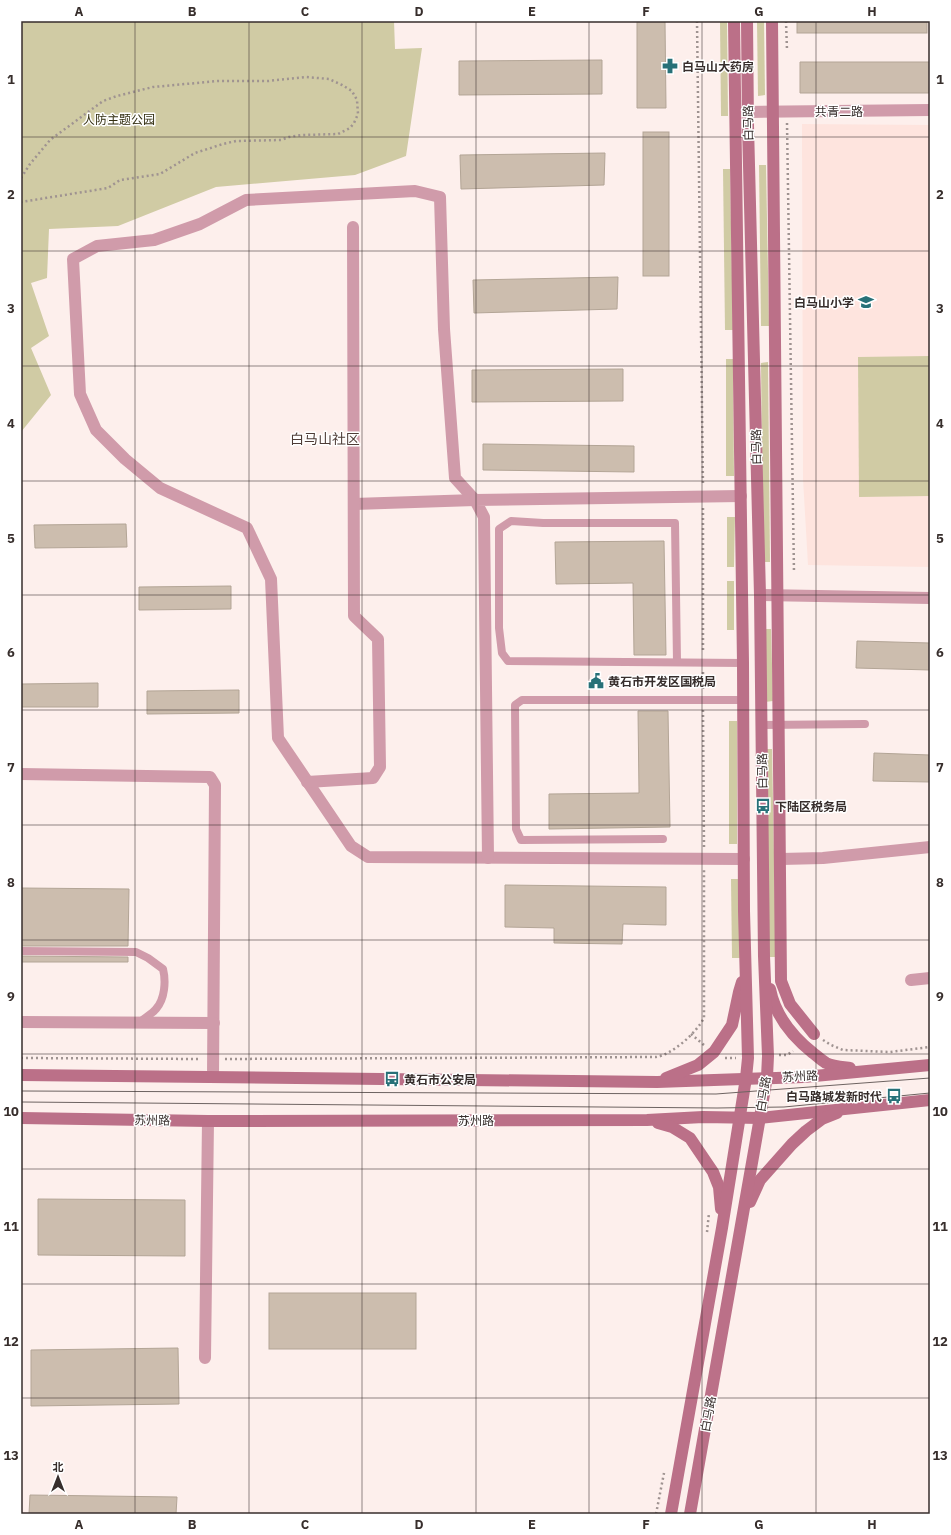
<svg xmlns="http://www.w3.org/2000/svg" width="951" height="1535" font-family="'IBM Plex Sans','Noto Sans SC',sans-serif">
  <rect width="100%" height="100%" fill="#fdefec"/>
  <polygon fill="#fee4de" points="802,124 930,125 930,567 808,565 803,479"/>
  <g fill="#d0cba4">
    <polygon points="21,21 394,21 395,49 422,48 406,156 355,175 216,187 118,226 49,229 47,278 31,283 49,336 31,348 51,395 21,432"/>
    <polygon points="720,21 727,21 728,116 721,116"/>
    <polygon points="757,21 764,21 765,95 758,96"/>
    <polygon points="759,165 766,165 769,326 761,326"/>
    <polygon points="723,169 730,169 733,330 725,330"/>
    <polygon points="930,356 930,496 859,497 858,357"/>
    <polygon points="726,359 733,359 734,476 726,476"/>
    <polygon points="768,362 770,562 763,562 761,363"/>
    <polygon points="727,517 735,517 734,567 727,567"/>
    <rect x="727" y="581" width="7" height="49"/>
    <polygon points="763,629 771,629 773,701 765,702"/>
    <rect x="729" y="721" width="8" height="123"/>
    <polygon points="765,749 772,749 776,957 768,957"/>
    <polygon points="731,879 739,879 740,958 732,958"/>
  </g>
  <g fill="#ccbdae" stroke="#b3a596">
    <polygon points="637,21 665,21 666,108 637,108"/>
    <rect x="797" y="21" width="130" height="12"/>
    <polygon points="602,60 602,94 459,95 459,61"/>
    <polygon points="800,62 930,62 929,93 800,93"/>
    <rect x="643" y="132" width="26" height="144"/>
    <polygon points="605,153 604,185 461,189 460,155"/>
    <polygon points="618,277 617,309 474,313 473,280"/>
    <polygon points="623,369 623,401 472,402 472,370"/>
    <polygon points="483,444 634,446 634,472 483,470"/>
    <polygon points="126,524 127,547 35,548 34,525"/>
    <polygon points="664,541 666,655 634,655 633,583 556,584 555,542"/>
    <polygon points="231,586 231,609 139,610 139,587"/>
    <polygon points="857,641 930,643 930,670 856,668"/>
    <polygon points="98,683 98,707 21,707 21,684"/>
    <polygon points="239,690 239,713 147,714 147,691"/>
    <polygon points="638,711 668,711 670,827 549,829 549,794 639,793"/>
    <polygon points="874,753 930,755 930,782 873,781"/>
    <polygon points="505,885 666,887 666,925 623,924 622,944 554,943 554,928 505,927"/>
    <polygon points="21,888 129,889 128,946 21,946"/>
    <polygon points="21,956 128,957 128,962 21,962"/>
    <polygon points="38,1199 185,1200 185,1256 38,1255"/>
    <rect x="269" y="1293" width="147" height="56"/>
    <polygon points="178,1348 179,1404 31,1406 31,1350"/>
    <polygon points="30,1495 177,1497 176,1514 29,1514"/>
  </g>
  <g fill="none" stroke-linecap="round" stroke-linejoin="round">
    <g stroke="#9f9391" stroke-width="2.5" stroke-dasharray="2 3" stroke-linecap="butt">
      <polyline points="697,21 703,485"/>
      <polyline points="786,21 787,50"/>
      <polyline points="787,123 794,573"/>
      <polyline points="21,178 30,164 50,140 103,101 117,96 153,87 218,81 268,81 306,77 329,79 342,85 352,91 357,100 358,114 354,123 350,128 338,134 302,135 289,137 281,140 236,141 223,144 195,153 160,174 120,180 108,188 21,202"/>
      <polyline points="703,508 703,653"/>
      <polyline points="703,672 703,691"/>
      <polyline points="703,710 704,847"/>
      <polyline points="691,1034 704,1045"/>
      <polyline points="823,1040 831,1045 843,1050 890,1052 930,1047"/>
      <polyline points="779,1055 787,1055 793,1051"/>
      <polyline points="21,1058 200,1059"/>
      <polyline points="725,1058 736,1058"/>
      <path d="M 225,1059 L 656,1057 C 672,1055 697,1032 704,1018 L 704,870"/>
      <polyline points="707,1232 709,1213"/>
      <polyline points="656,1514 664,1473"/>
    </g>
    <g stroke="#d09baa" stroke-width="8">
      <polyline points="677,662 675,523 543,523 511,521 499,529 499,628 502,653 508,661 743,663"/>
      <polyline points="762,725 865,724"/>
      <polyline points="663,839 521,840 516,829 515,705 522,700 743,700"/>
      <path d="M 21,951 L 136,952 L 148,958 L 163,969 C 166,981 165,999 156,1009 C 152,1014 144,1018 139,1023"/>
    </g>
    <g stroke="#d09baa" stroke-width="12">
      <polyline points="748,112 930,110"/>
      <polyline points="475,500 455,478 444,329 440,197 415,191 246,200 200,224 154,240 97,246 73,259 80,394 96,430 125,459 160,488 247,528 271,579 278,738 351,846 368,857 744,859"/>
      <polyline points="354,504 475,500"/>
      <polyline points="760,595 930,598"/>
      <polyline points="21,774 210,777 215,785 213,1077"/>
      <polyline points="307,782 373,778 380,767 378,639 354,616 353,227"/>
      <polyline points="488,858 484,517 475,500 741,496"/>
      <polyline points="781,859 823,858 930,847"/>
      <polyline points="911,980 930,978"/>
      <polyline points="21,1022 214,1023"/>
      <polyline points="205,1358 208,1121"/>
    </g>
    <g stroke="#bb7088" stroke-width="12">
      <polyline points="772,21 781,981 790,1004 814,1034"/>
      <path d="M 770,989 C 775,1015 793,1037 813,1053 C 817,1056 821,1060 826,1063 C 832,1066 843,1067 850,1068"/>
      <polyline points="21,1075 657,1082 804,1077 930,1065"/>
      <polyline points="666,1078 698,1065 714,1052 732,1025 739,992 742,982"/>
      <polyline points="21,1118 208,1121 647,1120 703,1117 760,1118 930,1100"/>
      <polyline points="658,1123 672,1127 690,1138 713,1172 719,1187 721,1209"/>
      <polyline points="750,1202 760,1180 792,1144 806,1131 822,1119 837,1113"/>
      <polyline points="671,1514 722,1228 746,1078 748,1058 744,911 743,663 734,21"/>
      <polyline points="690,1514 756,1140 767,1077 768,1056 764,956 760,595 748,126 747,21"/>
    </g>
    <g stroke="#6d6361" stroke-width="1">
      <polyline points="21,1091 716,1094 930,1078"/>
      <polyline points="21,1102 717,1108 784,1107 930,1093"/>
    </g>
  </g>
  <path fill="none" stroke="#372e2c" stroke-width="1" stroke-opacity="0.55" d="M 135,21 L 135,1514M 249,21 L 249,1514M 362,21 L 362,1514M 476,21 L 476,1514M 589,21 L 589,1514M 702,21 L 702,1514M 816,21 L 816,1514M 21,137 L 930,137M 21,251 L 930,251M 21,366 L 930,366M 21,481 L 930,481M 21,595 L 930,595M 21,710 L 930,710M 21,825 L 930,825M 21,940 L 930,940M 21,1054 L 930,1054M 21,1169 L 930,1169M 21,1284 L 930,1284M 21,1398 L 930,1398"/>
  <defs>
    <symbol id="pharmacy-bare" viewBox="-9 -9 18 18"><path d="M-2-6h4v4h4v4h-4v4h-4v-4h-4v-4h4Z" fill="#277178" stroke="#fff" stroke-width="2.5" paint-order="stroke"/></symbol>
    <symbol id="school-bare" viewBox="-9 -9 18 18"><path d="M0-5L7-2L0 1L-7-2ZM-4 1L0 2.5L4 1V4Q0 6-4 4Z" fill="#277178" stroke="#fff" stroke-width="2.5" paint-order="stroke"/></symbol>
    <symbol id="civic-bare" viewBox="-9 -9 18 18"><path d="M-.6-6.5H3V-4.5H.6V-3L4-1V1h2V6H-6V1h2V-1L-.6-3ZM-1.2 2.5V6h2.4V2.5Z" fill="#277178" stroke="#fff" stroke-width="2.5" paint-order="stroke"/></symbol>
    <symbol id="bus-bare" viewBox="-9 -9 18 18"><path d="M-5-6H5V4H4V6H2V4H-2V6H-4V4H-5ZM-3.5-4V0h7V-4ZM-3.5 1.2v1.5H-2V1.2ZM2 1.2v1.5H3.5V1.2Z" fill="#277178" stroke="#fff" stroke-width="2.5" paint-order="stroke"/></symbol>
  </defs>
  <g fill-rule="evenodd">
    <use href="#pharmacy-bare" x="659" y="55" width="22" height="22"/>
    <use href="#school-bare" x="855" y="291" width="22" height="22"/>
    <use href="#civic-bare" x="585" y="670" width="22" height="22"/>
    <use href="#bus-bare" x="752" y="795" width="22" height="22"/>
    <use href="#bus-bare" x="381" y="1068" width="22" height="22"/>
    <use href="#bus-bare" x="883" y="1085" width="22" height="22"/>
  </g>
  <g text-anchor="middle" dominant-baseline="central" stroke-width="3" stroke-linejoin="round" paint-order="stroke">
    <g font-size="12" font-weight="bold" fill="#372e2c" stroke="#fff" text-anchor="start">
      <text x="682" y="66">白马山大药房</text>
      <text x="854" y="302" text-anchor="end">白马山小学</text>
      <text x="608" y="681">黄石市开发区国税局</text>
      <text x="775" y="806">下陆区税务局</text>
      <text x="404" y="1079">黄石市公安局</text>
      <text x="882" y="1096" text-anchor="end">白马路城发新时代</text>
    </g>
    <g font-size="12" fill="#372e2c" stroke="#fff">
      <text x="839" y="111">共青二路</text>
      <text transform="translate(748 123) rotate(-91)">白马路</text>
      <text transform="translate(756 447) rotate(-91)">白马路</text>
      <text transform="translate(762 771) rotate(-91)">白马路</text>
      <text transform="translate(800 1076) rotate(-3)">苏州路</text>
      <text transform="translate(763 1094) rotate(-81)">白马路</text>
      <text transform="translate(152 1120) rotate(1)">苏州路</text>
      <text x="476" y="1120">苏州路</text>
      <text transform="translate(708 1414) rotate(-80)">白马路</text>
    </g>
    <g font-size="12" fill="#312d0f" stroke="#fff">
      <text x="119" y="119">人防主题公园</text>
    </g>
    <g font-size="14" fill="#4e3c37" stroke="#fff">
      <text x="325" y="439">白马山社区</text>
    </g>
  </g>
  <rect width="951" height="1535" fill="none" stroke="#ffffff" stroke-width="44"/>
  <g transform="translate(58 1477)" stroke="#ffffff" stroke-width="3" paint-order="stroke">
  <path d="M0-3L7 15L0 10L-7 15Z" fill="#372e2c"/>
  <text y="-6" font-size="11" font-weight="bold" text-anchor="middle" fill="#372e2c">北</text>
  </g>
  <rect x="22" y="22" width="907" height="1491" fill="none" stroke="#372e2c" stroke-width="1.5"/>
  <g font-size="13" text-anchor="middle" font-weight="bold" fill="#372e2c">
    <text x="79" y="16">A</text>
    <text x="192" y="16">B</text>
    <text x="305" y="16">C</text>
    <text x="419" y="16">D</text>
    <text x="532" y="16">E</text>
    <text x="646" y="16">F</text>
    <text x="759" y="16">G</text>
    <text x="872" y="16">H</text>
    <text x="11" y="84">1</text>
    <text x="940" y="84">1</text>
    <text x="11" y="199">2</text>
    <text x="940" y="199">2</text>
    <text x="11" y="313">3</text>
    <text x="940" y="313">3</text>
    <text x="11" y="428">4</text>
    <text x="940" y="428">4</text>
    <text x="11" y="543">5</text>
    <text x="940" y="543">5</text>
    <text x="11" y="657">6</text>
    <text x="940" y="657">6</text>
    <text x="11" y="772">7</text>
    <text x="940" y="772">7</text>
    <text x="11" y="887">8</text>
    <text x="940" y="887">8</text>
    <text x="11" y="1001">9</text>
    <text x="940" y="1001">9</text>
    <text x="11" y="1116">10</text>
    <text x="940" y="1116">10</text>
    <text x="11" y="1231">11</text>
    <text x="940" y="1231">11</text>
    <text x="11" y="1346">12</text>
    <text x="940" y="1346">12</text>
    <text x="11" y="1460">13</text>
    <text x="940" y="1460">13</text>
    <text x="79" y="1529">A</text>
    <text x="192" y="1529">B</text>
    <text x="305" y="1529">C</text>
    <text x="419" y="1529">D</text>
    <text x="532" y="1529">E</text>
    <text x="646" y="1529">F</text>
    <text x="759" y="1529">G</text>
    <text x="872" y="1529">H</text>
  </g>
</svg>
